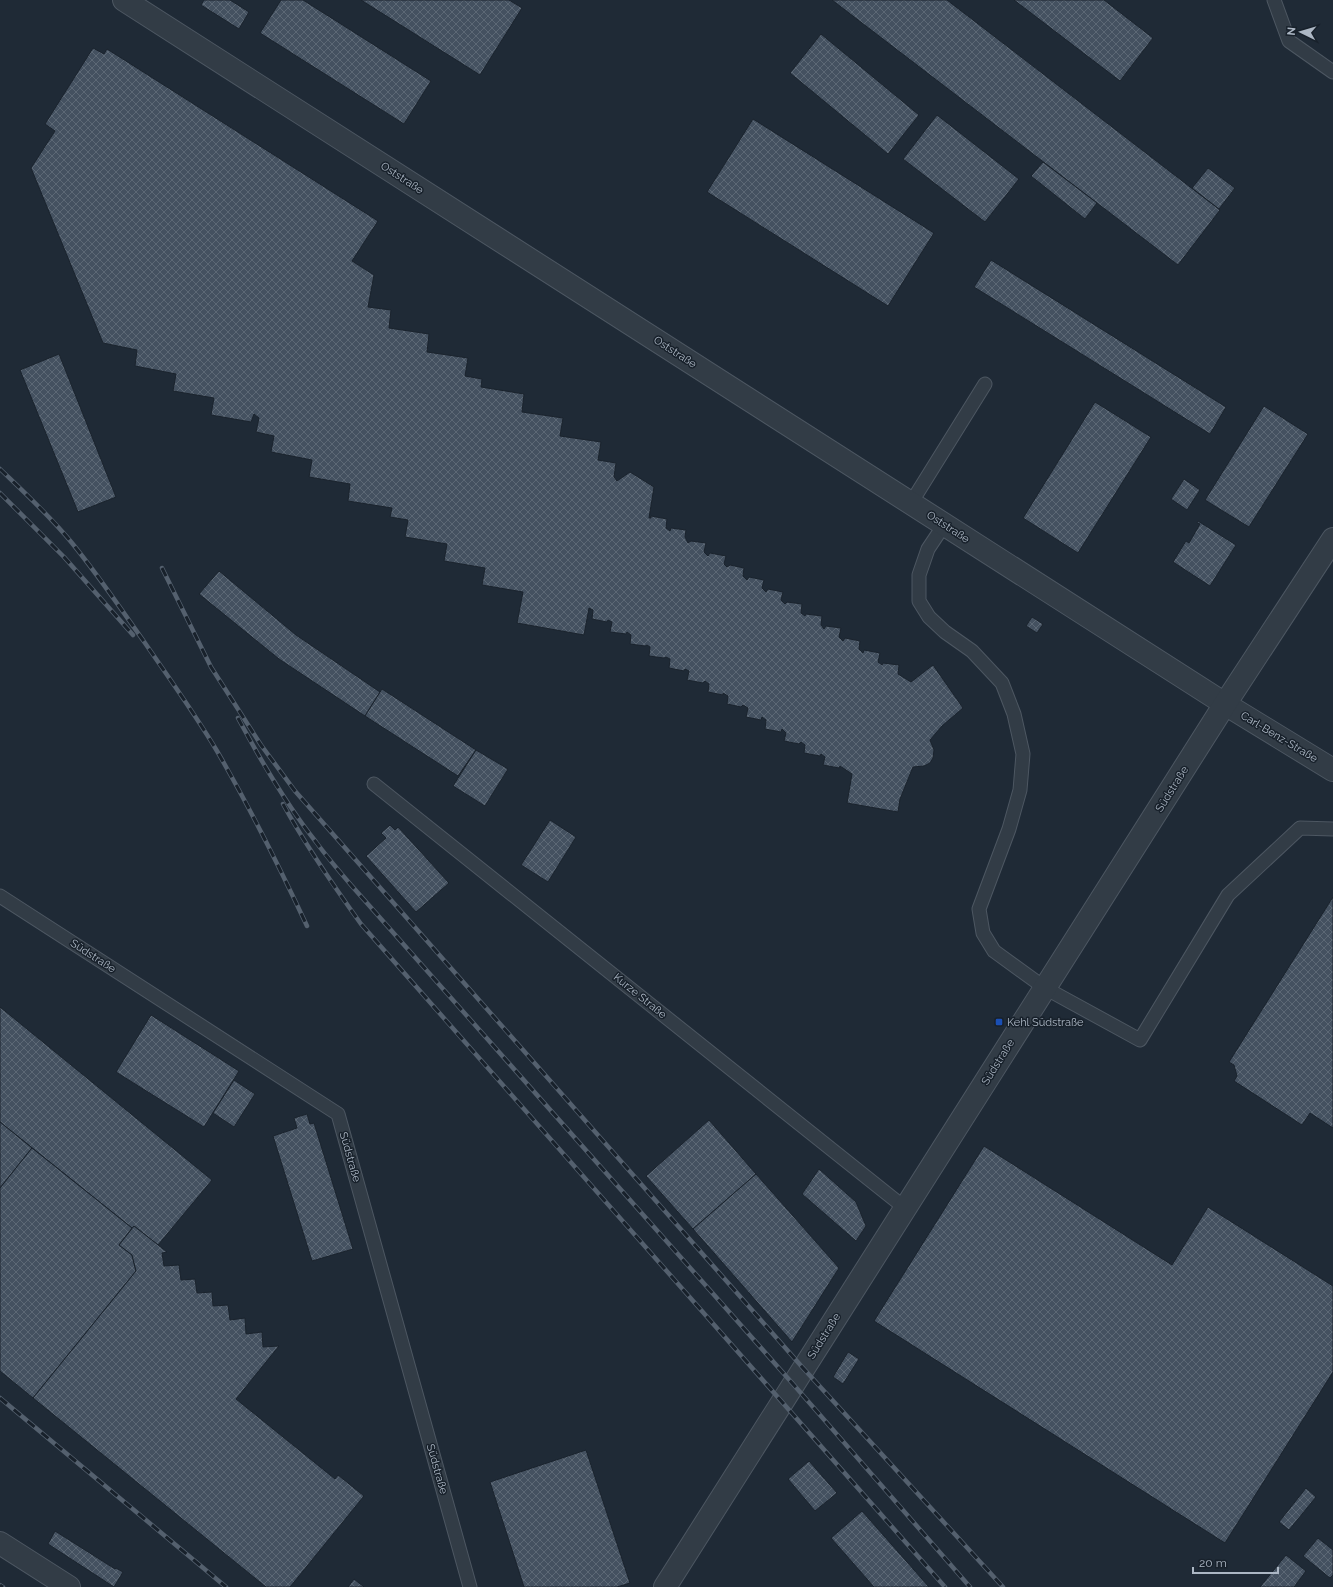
<svg xmlns="http://www.w3.org/2000/svg" width="1333" height="1587" font-family="Raleway,sans-serif">
  <defs>
    <pattern id="building-cross-hatch" width="8" height="8" patternUnits="userSpaceOnUse"><rect width="8" height="8" fill="#445160"/><path d="M0 0l8 8M0 8l8-8" fill="none" stroke="#5c6875"/></pattern>
  </defs>
  <rect width="100%" height="100%" fill="#1f2a36"/>
  <g fill="url(#building-cross-hatch)" stroke="#1a232d">
    <polygon points="204,0 230,0 249,12 239,29 201,5"/>
    <polygon points="281,0 303,0 431,81 404,124 260,33"/>
    <polygon points="361,0 509,0 522,8 480,75"/>
    <polygon points="832,0 947,0 1220,210 1178,265"/>
    <polygon points="1014,0 1104,0 1153,38 1120,81"/>
    <polygon points="821,34 919,115 888,154 790,73"/>
    <polygon points="93,48 104,54 107,49 378,221 352,261 374,275 368,307 391,310 389,328 429,334 427,352 468,358 465,376 482,379 481,387 524,394 522,412 563,418 560,436 601,442 598,460 616,463 614,477 617,481 630,472 654,487 649,518 651,518 651,516 667,519 666,528 670,531 671,528 686,530 685,537 688,543 691,541 706,543 704,552 708,556 710,553 726,556 724,564 727,567 730,565 744,568 743,576 747,580 749,577 764,580 762,588 766,592 768,589 783,592 781,600 785,604 787,602 802,604 801,613 805,616 806,614 822,616 821,625 824,629 826,626 841,628 839,637 843,641 845,638 860,641 859,649 863,653 864,650 880,653 878,662 882,665 883,663 899,665 898,674 911,682 933,665 963,708 942,726 930,740 934,750 933,758 930,763 924,766 913,767 900,799 898,812 847,803 852,774 840,766 839,768 823,765 825,757 821,754 820,756 804,753 805,745 801,742 799,744 784,741 786,733 782,729 781,732 765,729 766,720 762,717 761,720 746,717 748,708 743,705 741,707 727,704 728,696 723,693 723,695 708,692 709,684 705,681 703,683 687,680 689,671 685,669 684,671 669,668 670,659 666,657 664,658 649,656 650,647 647,645 645,646 630,644 631,635 627,632 626,634 610,632 612,622 608,620 607,622 592,619 593,610 589,608 584,635 517,623 523,592 482,585 485,568 444,561 447,544 405,537 408,520 390,517 392,508 348,501 350,484 309,477 312,460 271,452 274,436 256,432 259,418 254,414 251,422 211,415 214,398 173,391 176,374 135,366 137,350 103,343 31,168 55,131 45,124"/>
    <polygon points="937,115 1019,179 985,222 903,159"/>
    <polygon points="753,119 934,233 888,306 707,192"/>
    <polygon points="1043,162 1097,203 1085,219 1031,176"/>
    <polygon points="1208,168 1235,188 1219,209 1192,188"/>
    <polygon points="991,260 1226,407 1210,434 974,287"/>
    <polygon points="59,354 116,497 78,512 20,370"/>
    <polygon points="1095,402 1151,437 1078,553 1023,518"/>
    <polygon points="1264,406 1308,434 1249,527 1205,500"/>
    <polygon points="1184,479 1200,490 1187,510 1171,499"/>
    <polygon points="1198,521 1236,545 1210,586 1173,562 1186,541 1189,543 1200,524 1197,523"/>
    <polygon points="219,571 296,635 380,692 365,716 279,659 199,594"/>
    <polygon points="1032,617 1043,624 1037,633 1026,626"/>
    <polygon points="382,689 476,750 458,776 365,716"/>
    <polygon points="476,750 508,769 485,806 453,786"/>
    <polygon points="550,820 576,837 548,882 521,865"/>
    <polygon points="390,825 395,830 398,827 449,883 416,912 366,856 386,838 381,833"/>
    <polygon points="1333,897 1333,1128 1310,1113 1302,1125 1234,1081 1237,1076 1234,1065 1229,1062"/>
    <polygon points="0,1007 212,1180 158,1245 134,1226 132,1228 0,1122"/>
    <polygon points="151,1015 239,1071 204,1127 116,1072"/>
    <polygon points="234,1080 255,1094 234,1127 213,1113"/>
    <polygon points="307,1114 310,1124 314,1123 353,1249 312,1261 273,1136 297,1128 294,1118"/>
    <polygon points="709,1120 756,1174 693,1229 646,1176"/>
    <polygon points="0,1122 32,1148 0,1188"/>
    <polygon points="984,1146 1172,1265 1208,1207 1333,1286 1333,1372 1225,1543 874,1321"/>
    <polygon points="32,1148 132,1228 119,1245 132,1255 136,1271 33,1398 0,1371 0,1188"/>
    <polygon points="819,1169 856,1202 866,1226 856,1241 802,1194"/>
    <polygon points="756,1174 839,1268 792,1342 693,1229"/>
    <polygon points="134,1226 167,1252 162,1253 164,1266 179,1265 181,1280 195,1279 197,1293 212,1292 213,1306 228,1305 230,1320 245,1318 246,1334 262,1332 263,1347 279,1346 236,1399 335,1479 338,1475 364,1496 290,1587 266,1587 33,1398 136,1271 132,1255 119,1245"/>
    <polygon points="848,1352 859,1359 843,1384 833,1377"/>
    <polygon points="586,1450 630,1583 617,1587 524,1587 490,1482"/>
    <polygon points="809,1461 837,1493 815,1511 788,1479"/>
    <polygon points="1306,1488 1316,1497 1289,1530 1279,1522"/>
    <polygon points="862,1511 929,1587 874,1587 831,1538"/>
    <polygon points="55,1531 115,1569 116,1568 123,1572 114,1587 48,1544"/>
    <polygon points="1318,1538 1333,1550 1333,1575 1330,1578 1303,1556"/>
    <polygon points="1286,1555 1306,1571 1294,1587 1260,1587"/>
    <polygon points="354,1579 364,1587 348,1587"/>
  </g>
  <g fill="none" stroke-linecap="round" stroke-linejoin="round">
    <defs>
      <g id="lane">
        <polyline points="1274,0 1289,41 1333,72"/>
        <polyline points="911,503 985,384"/>
        <polyline points="944,525 928,549 919,575 919,601 929,617 945,632 972,651 1002,683 1014,714 1023,754 1020,790 1009,829 979,909 983,933 994,951 1045,988 1140,1040 1228,895 1300,828 1333,829"/>
        <polyline points="374,784 905,1208"/>
        <polyline points="0,896 338,1114 470,1587"/>
      </g>
      <g id="street">
        <polyline points="124,0 1225,704 1333,770"/>
        <polyline points="0,1543 69,1587"/>
        <polyline points="665,1587 1225,704 1333,539"/>
      </g>
    </defs>
    <use href="#lane" stroke="#4d5762" stroke-width="15"/>
    <use href="#street" stroke="#4d5762" stroke-width="24"/>
    <use href="#lane" stroke="#323c46" stroke-width="13"/>
    <use href="#street" stroke="#323c46" stroke-width="22"/>
    <defs>
      <g id="rail">
        <path d="M 0,469 C 25,493 50,516 72,543 C 98,575 121,609 145,643 C 169,678 195,714 217,751 C 250,808 279,866 307,926"/>
        <polyline points="0,493 64,557 133,635"/>
        <polyline points="162,568 211,667 261,745 295,791 803,1368 1003,1587"/>
        <path d="M 238,718 C 261,761 286,804 316,842 C 327,857 339,871 351,885 L 793,1384 L 970,1587"/>
        <path d="M 283,804 C 306,846 333,885 361,924 L 945,1587"/>
        <polyline points="0,1398 226,1587"/>
        <polyline points="0,1585 3,1587"/>
      </g>
    </defs>
    <use href="#rail" stroke="#54606e" stroke-width="4.5"/>
    <use href="#rail" stroke="#18212b" stroke-width="3" stroke-dasharray="9" stroke-linecap="butt"/>
  </g>
  <rect fill="#1a4fb4" stroke="#18212b" stroke-width="1.5" x="995" y="1018" width="8" height="8" rx="2"/>
  <g text-anchor="middle" dominant-baseline="central" stroke-width="3" stroke-linejoin="round" paint-order="stroke">
    <g font-size="11" fill="#acb7c4" stroke="#18212b">
      <text transform="translate(402 178) rotate(33)">Oststraße</text>
      <text transform="translate(675 352) rotate(33)">Oststraße</text>
      <text transform="translate(948 527) rotate(33)">Oststraße</text>
      <text transform="translate(1279 737) rotate(31)">Carl-Benz-Straße</text>
      <text transform="translate(1172 789) rotate(-58)">Südstraße</text>
      <text transform="translate(93 956) rotate(33)">Südstraße</text>
      <text transform="translate(640 996) rotate(39)">Kurze Straße</text>
      <text transform="translate(998 1062) rotate(-58)">Südstraße</text>
      <text transform="translate(350 1157) rotate(74)">Südstraße</text>
      <text transform="translate(824 1336) rotate(-58)">Südstraße</text>
      <text transform="translate(437 1469) rotate(74)">Südstraße</text>
    </g>
    <g font-size="11" fill="#acb7c4" stroke="#18212b" text-anchor="start">
      <text x="1007" y="1022">Kehl Südstraße</text>
    </g>
  </g>
  <g transform="translate(1301 32) rotate(275)" stroke="#18212b" stroke-width="3" paint-order="stroke">
  <path d="M0-3L7 15L0 10L-7 15Z" fill="#acb7c4"/>
  <text y="-6" font-size="11" font-weight="bold" text-anchor="middle" fill="#acb7c4">N</text>
  </g>
  <path d="M1193 1567v6h85v-6" fill="none" stroke="#acb7c4" stroke-width="2"/>
  <text x="1199" y="1567" font-size="12" fill="#acb7c4" stroke="#18212b" stroke-width="3" paint-order="stroke">20 m</text>
</svg>
